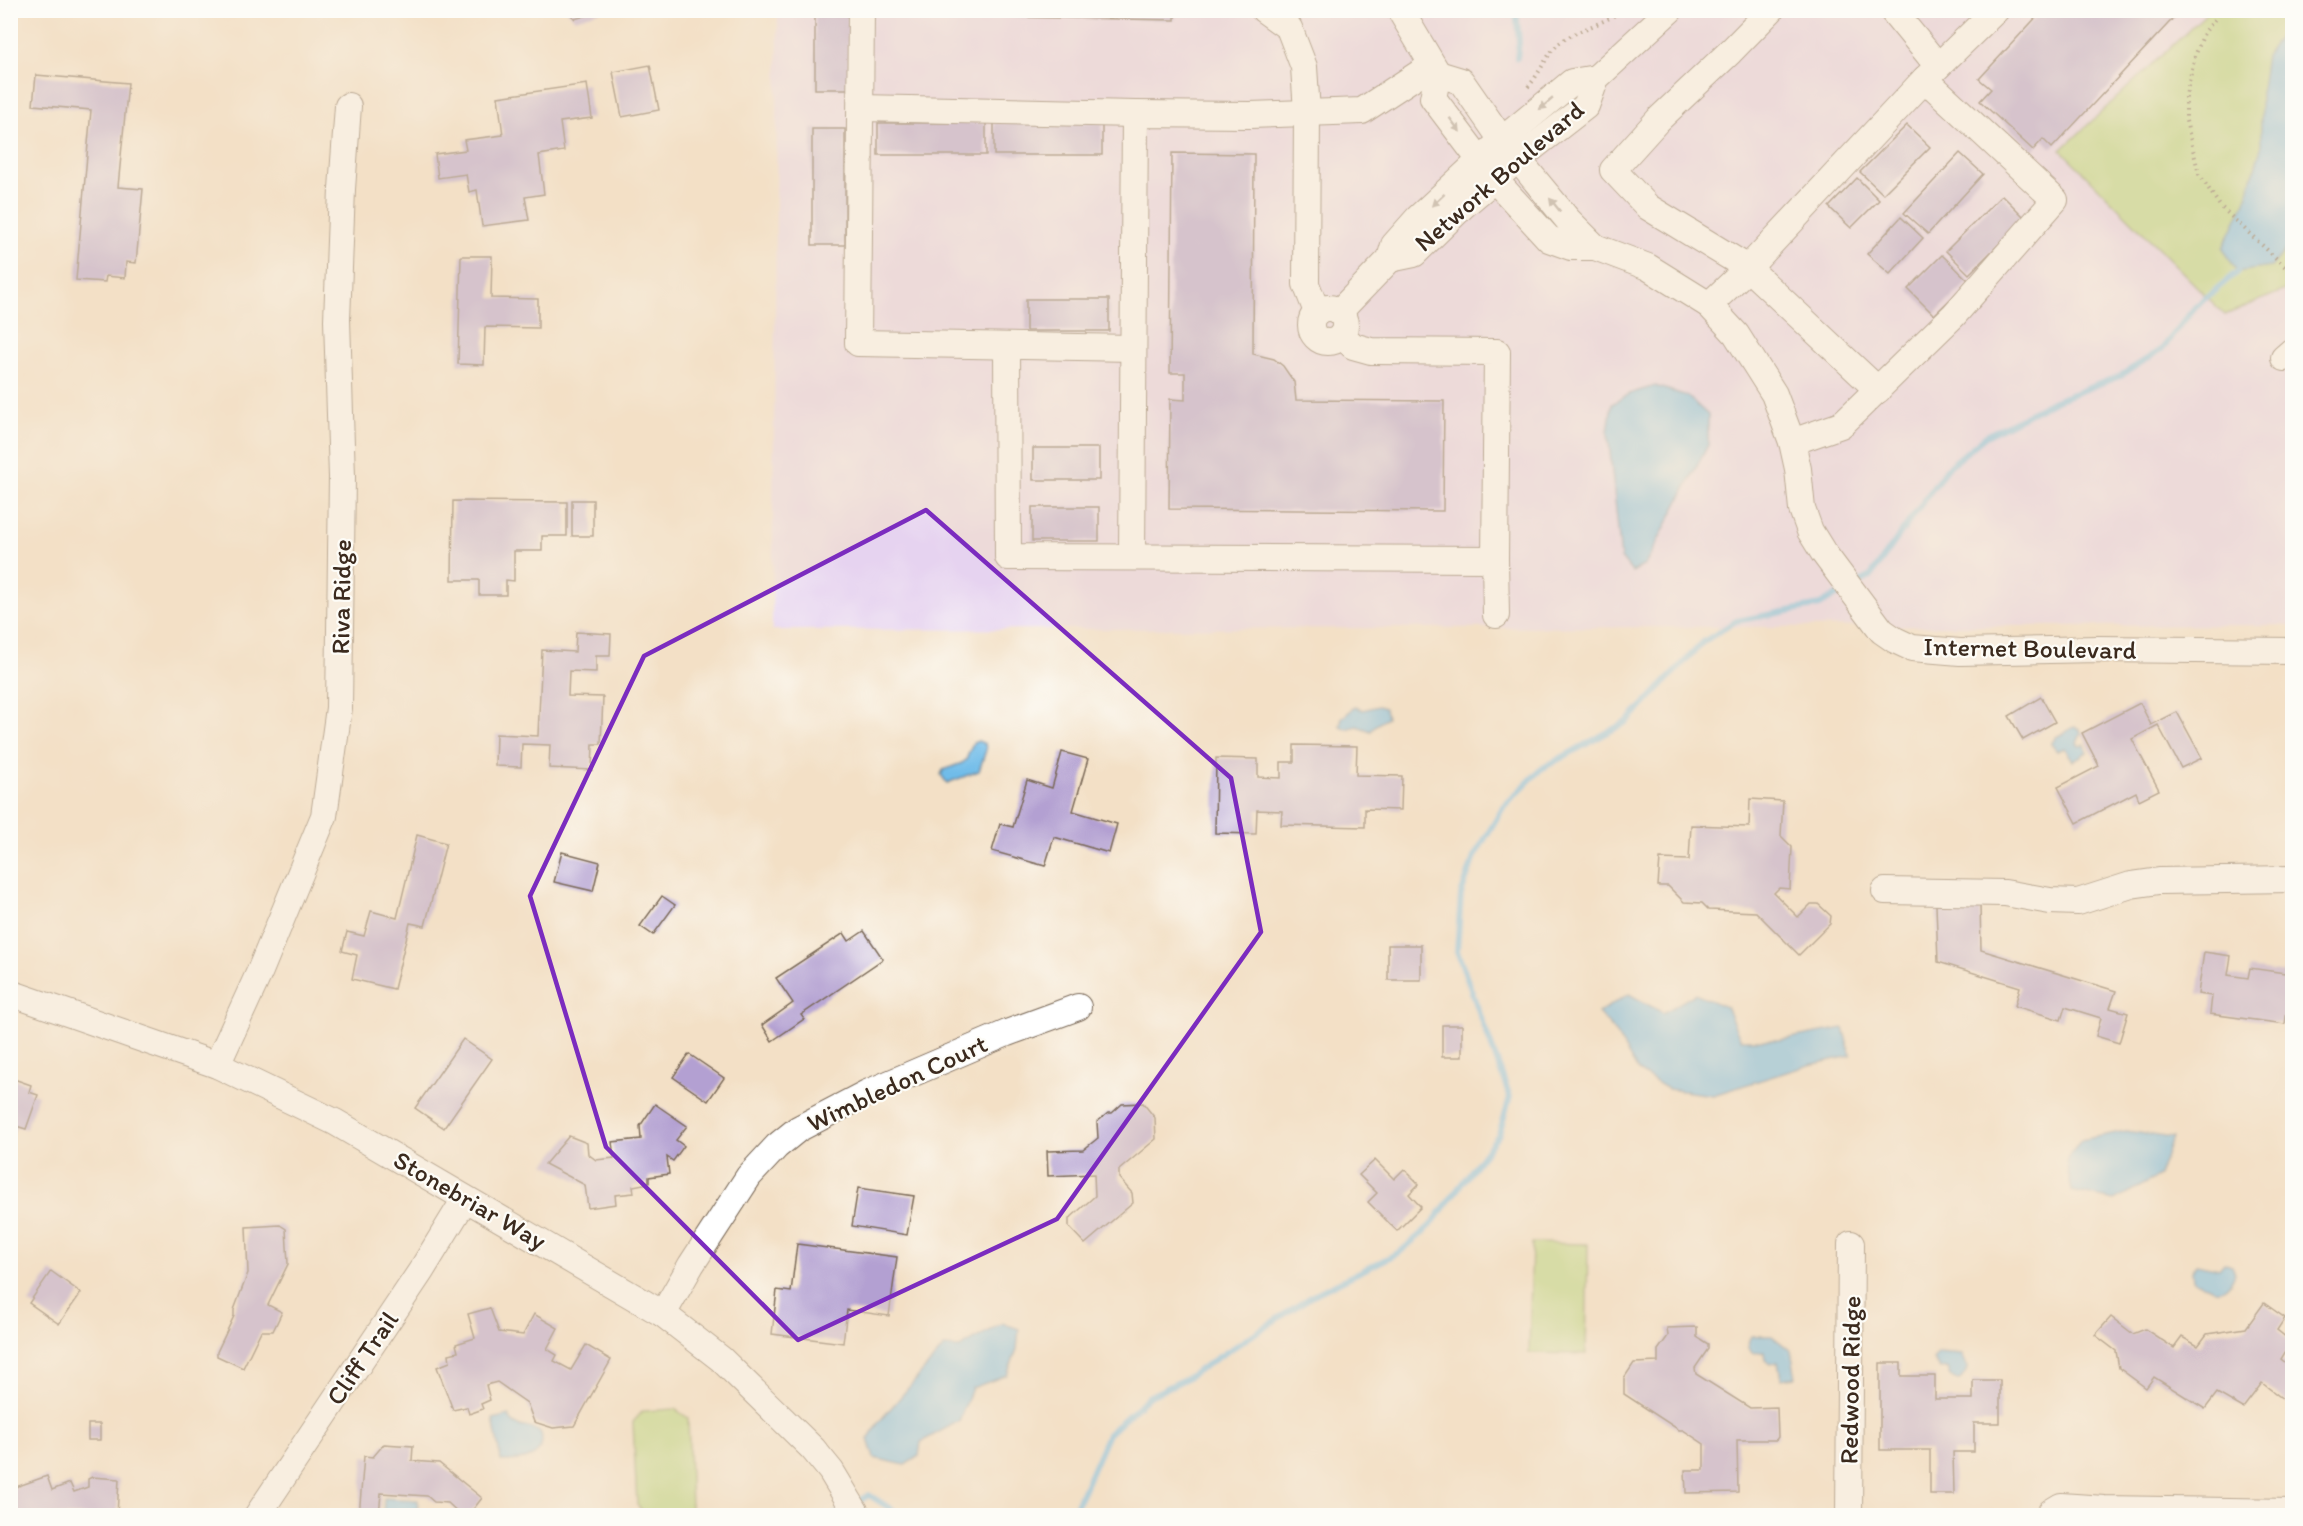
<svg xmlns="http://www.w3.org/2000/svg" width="2303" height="1526" font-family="Itim,sans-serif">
  <rect width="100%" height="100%" fill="#fdfcf7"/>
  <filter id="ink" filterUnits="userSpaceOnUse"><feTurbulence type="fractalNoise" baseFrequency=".0167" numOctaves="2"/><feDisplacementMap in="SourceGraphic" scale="12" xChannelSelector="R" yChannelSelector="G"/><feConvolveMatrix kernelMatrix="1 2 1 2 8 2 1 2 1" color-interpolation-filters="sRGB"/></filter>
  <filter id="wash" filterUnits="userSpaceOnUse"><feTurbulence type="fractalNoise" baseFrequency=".008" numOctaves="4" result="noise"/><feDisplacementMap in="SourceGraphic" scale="24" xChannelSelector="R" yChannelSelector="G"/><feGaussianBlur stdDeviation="1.35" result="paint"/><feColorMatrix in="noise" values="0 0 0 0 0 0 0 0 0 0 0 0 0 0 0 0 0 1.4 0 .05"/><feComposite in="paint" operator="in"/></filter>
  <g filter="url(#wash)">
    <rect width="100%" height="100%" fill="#f3e0c6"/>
    <polygon fill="#e6d3f0" points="778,11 2292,11 2292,625 772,630"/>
    <g fill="#b7d77e" stroke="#79804e" stroke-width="1.5">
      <polygon points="2209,11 2292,11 2292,287 2225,315 2061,150"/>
      <polygon points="1532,1243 1588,1244 1586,1354 1529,1353"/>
      <polygon points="675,1409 688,1418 691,1508 681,1515 646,1515 637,1505 633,1422 643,1411"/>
    </g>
    <g fill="#70bce9" stroke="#567384" stroke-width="1.5">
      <polygon points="2292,18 2292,234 2286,249 2271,267 2237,272 2223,248 2245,202 2261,148 2261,89 2266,56"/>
      <polygon points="1655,386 1687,396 1708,415 1708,445 1645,565 1632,572 1621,558 1608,432 1612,404 1629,394"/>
      <path d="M 1378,706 L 1385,708 L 1387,718 L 1376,725 L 1371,731 L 1357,726 L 1346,729 L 1340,726 L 1342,717 C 1349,715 1349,709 1356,707 L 1363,710 Z"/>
      <polygon points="2074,727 2080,729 2081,734 2077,743 2079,746 2085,745 2087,752 2073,761 2065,748 2057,751 2051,744 2056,737"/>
      <polygon points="978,741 985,744 986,750 979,771 947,783 941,775 943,770 962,763 966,760 973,743"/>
      <polygon points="1629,994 1663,1013 1695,994 1726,1007 1741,1040 1780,1040 1843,1028 1851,1056 1809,1065 1713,1095 1668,1089 1638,1071 1614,1030 1598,1013"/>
      <polygon points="2126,1131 2172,1138 2159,1176 2114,1200 2072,1191 2066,1161 2081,1140"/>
      <path d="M 2223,1263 L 2232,1266 L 2235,1273 C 2231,1283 2226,1292 2214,1290 C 2207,1284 2200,1286 2193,1280 L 2192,1271 L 2197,1264 L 2218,1269 Z"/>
      <polygon points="1002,1323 1019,1329 1017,1349 1007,1375 972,1388 959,1421 921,1442 919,1456 905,1465 874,1458 868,1439 878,1423 944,1347 960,1348"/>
      <path d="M 1751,1336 L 1772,1336 L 1791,1351 L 1796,1377 L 1781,1379 L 1778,1362 L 1771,1364 L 1765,1360 L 1764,1352 L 1752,1353 C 1748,1348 1747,1342 1751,1336 Z"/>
      <path d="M 1938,1353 L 1962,1355 C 1969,1368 1969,1369 1960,1380 C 1952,1380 1950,1375 1948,1368 L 1940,1369 L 1933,1360 Z"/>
      <path d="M 509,1415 C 513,1431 530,1424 541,1433 C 547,1459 521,1461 501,1461 L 493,1419 Z"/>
      <polygon points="384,1498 418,1500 417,1515 383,1515"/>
    </g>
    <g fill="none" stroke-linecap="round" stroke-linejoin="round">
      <g stroke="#70bce9" stroke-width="6">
        <polyline points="1516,10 1519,42 1517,58"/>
        <polyline points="1854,585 1870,577 1947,468 1986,436 2054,401 2120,376 2161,350 2195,307 2237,272"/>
        <polyline points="856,1503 869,1495 902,1516"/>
        <polyline points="833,1516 847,1507"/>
        <polyline points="1072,1516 1108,1434 1148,1397 1185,1379 1317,1293 1400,1252 1430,1226 1499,1134 1510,1097 1457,951 1461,895 1474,857 1504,806 1541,769 1628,721 1703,642 1736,621 1820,605 1845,590"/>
      </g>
    </g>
    <g id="blocks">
      <g fill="#b3a0d2">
        <polygon points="566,10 602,10 602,11 575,19"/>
        <rect x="815" y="10" width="33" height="79"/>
        <polygon points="901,10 1175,10 1175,20 901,15"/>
        <polygon points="2043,10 2181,10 2052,148 2043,139 2033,150 1980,101 1991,89 1979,79"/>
        <polygon points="650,65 659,110 622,117 613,72"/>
        <polygon points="36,75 128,83 118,187 143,189 136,263 126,262 125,278 106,276 105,282 76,280 91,110 33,105"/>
        <polygon points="587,84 592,118 560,122 564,151 539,155 544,194 525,197 529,220 482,226 477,190 469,192 466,174 438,178 435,154 466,150 464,140 503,135 498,97"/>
        <rect x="878" y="123" width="108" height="32"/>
        <rect x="994" y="123" width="108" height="32"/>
        <polygon points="1907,125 1930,147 1883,194 1860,172"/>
        <rect x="812" y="129" width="33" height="116"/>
        <polygon points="1172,153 1254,154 1253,354 1274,359 1283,366 1294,382 1296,400 1444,401 1443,511 1169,509 1170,399 1185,400 1185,373 1170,373"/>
        <polygon points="1960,153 1983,174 1928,234 1904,213"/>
        <polygon points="1857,178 1879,200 1851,228 1829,207"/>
        <polygon points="2002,195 2025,218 1969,274 1946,251"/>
        <polygon points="1901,217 1923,238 1890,274 1867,254"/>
        <polygon points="1942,255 1969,281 1934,315 1908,289"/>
        <polygon points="461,256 492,256 491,298 538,299 538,328 485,327 484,365 458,364"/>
        <rect x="1026" y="299" width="83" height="32"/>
        <rect x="1033" y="448" width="66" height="32"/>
        <rect x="572" y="500" width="21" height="36"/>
        <polygon points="453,501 567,502 567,536 542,536 542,551 514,551 514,581 506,580 506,595 479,595 479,580 452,580"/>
        <rect x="1032" y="507" width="67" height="34"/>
        <polygon points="576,632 611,634 610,656 596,656 596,672 569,671 568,696 603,697 601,744 593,744 592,770 549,768 550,745 522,744 521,767 495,766 496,734 538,736 542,650 575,652"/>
        <polygon points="2041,697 2055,722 2023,740 2009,716"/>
        <polygon points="2140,703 2151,725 2177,712 2202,758 2181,768 2158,725 2132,739 2159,790 2139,800 2136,792 2077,823 2058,787 2099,766 2082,733"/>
        <polygon points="1294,745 1357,746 1356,775 1402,776 1401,810 1365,809 1365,827 1281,825 1282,811 1257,810 1256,834 1215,833 1216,758 1258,759 1258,777 1281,778 1281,762 1294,762"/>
        <polygon points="1062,752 1088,759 1073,811 1117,824 1109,853 1054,837 1045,866 992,851 1000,824 1013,827 1027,780 1052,788"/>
        <polygon points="1750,799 1783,801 1781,836 1792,847 1790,889 1779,888 1774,893 1798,917 1811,904 1818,904 1831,916 1830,924 1799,955 1756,912 1709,910 1702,903 1684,902 1668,886 1658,886 1660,859 1689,860 1691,825 1749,827"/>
        <polygon points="417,835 446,843 425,926 410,923 394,989 352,979 357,955 342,951 347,932 364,936 371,911 397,918"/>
        <polygon points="562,852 600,862 593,891 554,882"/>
        <polygon points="662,896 675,905 653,935 640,926"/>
        <polygon points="1980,904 1981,950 2116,991 2110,1008 2128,1013 2119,1043 2096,1036 2101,1018 2065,1007 2061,1020 2015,1006 2020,987 1938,962 1936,905"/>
        <polygon points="864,931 883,959 801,1015 804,1019 772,1041 762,1025 793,1003 776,978 844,933 849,941"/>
        <rect x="1388" y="945" width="33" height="35"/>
        <polygon points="2204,952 2231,956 2228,975 2248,978 2250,968 2292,974 2292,1012 2287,1011 2285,1024 2210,1014 2212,996 2198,994"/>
        <rect x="1442" y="1025" width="20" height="32"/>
        <polygon points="463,1039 492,1059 444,1128 415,1108"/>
        <polygon points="689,1054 724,1078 708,1101 673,1077"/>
        <polygon points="11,1078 31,1085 29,1092 38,1095 26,1129 16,1126 11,1140"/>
        <polygon points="1143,1103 1155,1118 1156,1139 1119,1170 1119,1178 1132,1193 1133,1203 1085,1244 1069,1227 1069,1219 1095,1196 1094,1174 1048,1176 1047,1151 1083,1150 1098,1138 1097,1122 1108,1113 1112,1113 1122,1104"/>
        <polygon points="655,1104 687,1126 676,1140 684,1146 673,1161 667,1157 669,1174 649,1177 649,1183 633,1186 634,1193 615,1195 616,1204 588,1208 585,1185 545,1164 569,1136 587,1143 588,1154 596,1160 614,1158 612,1142 641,1139 640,1126"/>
        <polygon points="1375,1160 1394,1179 1404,1169 1419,1184 1409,1194 1421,1207 1397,1231 1368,1202 1377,1193 1359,1175"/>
        <polygon points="858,1188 914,1196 907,1235 852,1226"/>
        <polygon points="280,1225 286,1229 288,1264 268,1305 282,1312 273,1331 261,1331 243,1368 217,1356 217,1352 234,1316 234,1310 248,1273 246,1227"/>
        <polygon points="797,1244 897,1257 889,1316 847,1310 843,1343 772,1334 777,1290 791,1292"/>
        <polygon points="51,1271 81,1293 59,1324 29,1303"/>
        <polygon points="2264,1303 2285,1318 2277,1330 2292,1342 2281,1360 2292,1369 2292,1406 2262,1383 2243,1408 2217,1393 2205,1409 2154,1377 2146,1388 2119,1368 2116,1351 2095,1335 2111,1317 2133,1334 2145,1329 2174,1348 2182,1337 2198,1346 2207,1334 2246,1328"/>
        <polygon points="490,1308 499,1332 523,1335 534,1314 558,1328 547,1349 557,1355 554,1361 571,1370 586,1345 611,1360 574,1426 553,1428 534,1422 527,1403 497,1382 486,1385 490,1400 481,1404 483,1409 469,1414 467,1407 453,1410 437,1367 450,1362 449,1354 458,1352 456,1344 475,1338 468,1314"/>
        <polygon points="1697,1327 1697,1337 1708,1344 1708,1349 1695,1368 1696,1374 1750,1408 1777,1407 1778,1437 1776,1440 1737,1440 1738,1492 1686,1493 1685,1470 1704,1470 1704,1444 1683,1430 1679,1430 1624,1394 1624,1378 1634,1363 1658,1362 1658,1350 1668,1336 1667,1328"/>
        <polygon points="1880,1363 1901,1363 1901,1376 1935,1376 1935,1399 1973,1399 1973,1380 2000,1380 2000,1423 1974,1423 1974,1452 1953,1452 1954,1494 1930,1494 1930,1450 1880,1450"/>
        <rect x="88" y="1424" width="12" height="16"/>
        <polygon points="384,1444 413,1446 412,1461 439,1463 482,1498 468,1516 462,1516 448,1503 434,1502 427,1496 381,1493 379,1516 359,1516 364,1456 373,1457"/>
        <polygon points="47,1476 52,1490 70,1483 74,1492 88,1487 88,1479 92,1477 119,1479 117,1516 10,1516 10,1489"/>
      </g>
    </g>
  </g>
  <g filter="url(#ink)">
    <use href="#blocks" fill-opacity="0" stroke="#7b6a59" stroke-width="1.5"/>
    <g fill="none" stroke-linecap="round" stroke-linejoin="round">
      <defs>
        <g id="minor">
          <polyline points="861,10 858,343 1133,348"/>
          <polyline points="1264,10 1289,28 1304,67 1307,112 1306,284 1317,312"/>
          <polyline points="1400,10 1438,74 1433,98 1495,180 1549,239 1571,247 1595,247 1648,267 1709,305 1736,334 1774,394 1792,442 1798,469 1802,509 1810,531 1823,552 1882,631 1895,640 1912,648 1960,652 2098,649 2292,651"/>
          <polyline points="1771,10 1730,52 1658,120 1613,170 1648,207 1748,268 1878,390"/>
          <polyline points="1892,10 1938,66"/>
          <polyline points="1438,74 1461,81 1502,140 1568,220 1595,247"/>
          <polyline points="861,108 1135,114"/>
          <polyline points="1390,259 1414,254 1464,205 1518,159 1586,106 1596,78 1670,10"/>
          <polyline points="1709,305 1748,268 1925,79 1996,10"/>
          <circle cx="1328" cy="325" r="17"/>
          <polyline points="1339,312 1390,259 1394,245 1418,218 1502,140 1572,82 1596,78"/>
          <polyline points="1007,346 1008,557 1495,559 1497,352 1371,351 1353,346 1342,335"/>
          <polyline points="2284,358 2292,351"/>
          <polyline points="1792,442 1841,425 1954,315 2055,200 1925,79"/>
          <polyline points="1132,557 1135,114 1250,115 1362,111 1432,65"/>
          <polyline points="1495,559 1496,615"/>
          <polyline points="1885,891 2005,893 2050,901 2078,902 2131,885 2159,881 2292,879"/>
          <polyline points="10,993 217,1065 335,1122 663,1314 721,1359 813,1449 831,1471 858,1516"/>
          <polyline points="217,1065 260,971 324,816 339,708 342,477 337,320 342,189 348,106"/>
          <polyline points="663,1314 691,1265 749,1176 777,1146 798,1129 867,1093 1007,1033 1078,1007"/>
          <polyline points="257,1516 421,1271 465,1199"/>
          <polyline points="1849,1516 1851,1244"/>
          <polyline points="2051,1516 2051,1512 2061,1506 2104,1509 2292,1512"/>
        </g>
      </defs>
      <use href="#minor" stroke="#7b6a59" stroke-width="28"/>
      <g stroke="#7b6a59" stroke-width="4" stroke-dasharray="1.5 4.5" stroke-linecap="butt">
        <polyline points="2222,10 2204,33 2195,56 2186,95 2186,121 2199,174 2220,206 2292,273"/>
        <path d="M 1528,87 C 1540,74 1547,52 1562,41 C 1581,28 1604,24 1622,10"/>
      </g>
      <use href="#minor" stroke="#fff" stroke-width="26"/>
    </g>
    <defs><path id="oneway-solid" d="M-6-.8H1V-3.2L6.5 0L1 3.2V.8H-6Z" transform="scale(1.5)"/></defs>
    <g fill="#a79f9a">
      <use href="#oneway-solid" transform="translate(1546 104) rotate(140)"/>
      <use href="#oneway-solid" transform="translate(1455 125) rotate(53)"/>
      <use href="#oneway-solid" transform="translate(1438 200) rotate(137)"/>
      <use href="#oneway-solid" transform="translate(1555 205) rotate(-129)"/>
    </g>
  </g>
  <path d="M0 0H2303V1526H0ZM 926,510 L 1231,778 L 1261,932 L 1057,1219 L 798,1340 L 606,1147 L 530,896 L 644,656 Z" fill="#f3e0c6" fill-opacity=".55" fill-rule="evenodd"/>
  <path fill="none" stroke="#7b2cbf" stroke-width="4.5" stroke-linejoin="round" d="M 926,510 L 1231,778 L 1261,932 L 1057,1219 L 798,1340 L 606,1147 L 530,896 L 644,656 Z"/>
  <g text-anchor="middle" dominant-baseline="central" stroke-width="4.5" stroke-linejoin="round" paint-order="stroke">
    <g font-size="26" fill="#3b2a1e" stroke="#fdfcf7">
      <text transform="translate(1499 176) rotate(-41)">Network Boulevard</text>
      <text transform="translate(341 597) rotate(-89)">Riva Ridge</text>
      <text transform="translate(2030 648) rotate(1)">Internet Boulevard</text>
      <text transform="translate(897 1083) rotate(-25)">Wimbledon Court</text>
      <text transform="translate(470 1200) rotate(30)">Stonebriar Way</text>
      <text transform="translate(362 1358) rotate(-56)">Cliff Trail</text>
      <text transform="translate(1850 1380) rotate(-89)">Redwood Ridge</text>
    </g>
  </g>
  <rect width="2303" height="1526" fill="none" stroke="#fdfcf7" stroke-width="36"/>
</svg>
